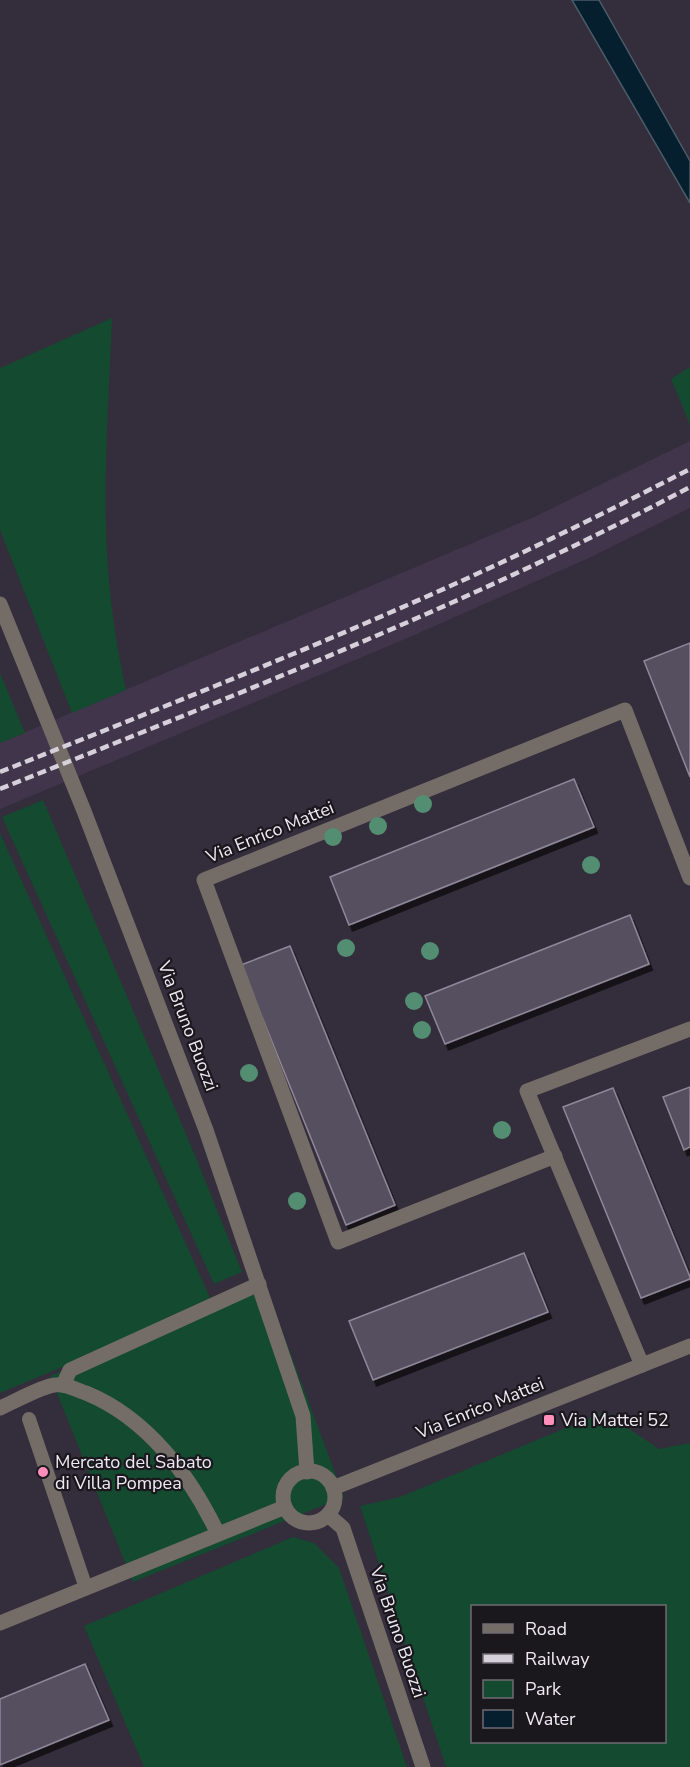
<svg xmlns="http://www.w3.org/2000/svg" width="690" height="1767" font-family="'Nunito Sans',sans-serif">
  <defs>
    <filter id="shadow"><feDropShadow dx="3.5" dy="6" stdDeviation="0" flood-color="#0009"/></filter>
  </defs>
  <rect width="100%" height="100%" fill="#342d3c"/>
  <polygon fill="#40354a" points="690,441 690,508 589,558 403,640 0,809 0,743 536,516"/>
  <g fill="#144a2f" fill-rule="evenodd">
    <path d="M 112,318 C 109,401 102,485 108,568 C 111,609 117,650 126,690 L 72,713 L 0,530 L 0,368 Z"/>
    <polygon points="690,367 690,425 671,379"/>
    <polygon points="0,673 25,733 0,743"/>
    <polygon points="43,800 194,1153 242,1272 214,1284 2,817"/>
    <polygon points="0,833 213,1304 264,1282 344,1497 133,1582 50,1376 166,1324 0,1393"/>
    <path d="M 604,1412 L 659,1449 L 690,1443 L 690,1767 L 446,1767 L 360,1506 L 400,1497 ZM 472,1606 L 664,1606 L 664,1742 L 472,1742 Z"/>
    <polygon points="293,1537 314,1543 339,1568 407,1767 144,1767 84,1626"/>
  </g>
  <polygon fill="#061f2e" stroke="#4c5c69" stroke-width="1.5" points="572,0 599,0 690,161 690,203"/>
  <g fill="#574f60" stroke="#908799" stroke-width="1.5" filter="url(#shadow)">
    <polygon points="690,643 690,777 644,661"/>
    <polygon points="574,779 594,827 349,925 330,877"/>
    <polygon points="630,915 649,964 445,1044 425,996"/>
    <polygon points="290,946 395,1205 346,1225 241,965"/>
    <polygon points="690,1087 690,1147 684,1150 663,1097"/>
    <polygon points="613,1088 690,1277 690,1279 641,1298 563,1107"/>
    <polygon points="524,1253 548,1312 373,1380 349,1321"/>
    <polygon points="85,1664 109,1720 0,1765 0,1699"/>
  </g>
  <g fill="none" stroke-linecap="round" stroke-linejoin="round">
    <polyline stroke="#746c66" stroke-width="14" points="29,1419 86,1588"/>
    <g stroke="#746c66" stroke-width="15">
      <polyline points="63,1385 70,1370 259,1284"/>
      <path d="M 0,1408 C 14,1402 42,1386 55,1385 C 65,1383 76,1390 86,1393 C 147,1418 190,1475 218,1534"/>
    </g>
    <g stroke="#746c66" stroke-width="15">
      <polyline points="0,604 84,811 206,1130 303,1416 307,1472"/>
      <polyline points="555,1156 338,1242 204,880 625,710 690,878"/>
      <polyline points="642,1365 527,1091 690,1029"/>
      <circle cx="309" cy="1497" r="26"/>
      <polyline points="333,1488 690,1346"/>
      <polyline points="328,1515 343,1528 423,1767"/>
      <polyline points="0,1623 285,1507"/>
    </g>
    <g stroke="#d6d0db" stroke-width="4.5" stroke-dasharray="9 4.5" stroke-linecap="butt">
      <path d="M 0,772 C 138,717 276,663 412,603 C 506,562 599,516 690,469"/>
      <path d="M 0,789 C 233,696 468,605 690,487"/>
    </g>
  </g>
  <g fill="#538d72">
    <circle cx="423" cy="804" r="9"/>
    <circle cx="378" cy="826" r="9"/>
    <circle cx="333" cy="837" r="9"/>
    <circle cx="591" cy="865" r="9"/>
    <circle cx="346" cy="948" r="9"/>
    <circle cx="430" cy="951" r="9"/>
    <circle cx="414" cy="1001" r="9"/>
    <circle cx="422" cy="1030" r="9"/>
    <circle cx="249" cy="1073" r="9"/>
    <circle cx="502" cy="1130" r="9"/>
    <circle cx="297" cy="1201" r="9"/>
  </g>
  <g fill="#ff8ebb" stroke="#1a171d" stroke-width="2">
    <rect x="543" y="1414" width="12" height="12" rx="3"/>
    <circle cx="43" cy="1472" r="6"/>
  </g>
  <g text-anchor="middle" dominant-baseline="central" stroke-width="4.5" stroke-linejoin="round" paint-order="stroke">
    <g font-size="18" fill="#efeaf4" stroke="#1a171d">
      <text transform="translate(270 832) rotate(-22)">Via Enrico Mattei</text>
      <text transform="translate(188 1026) rotate(69)">Via Bruno Buozzi</text>
      <text transform="translate(480 1408) rotate(-22)">Via Enrico Mattei</text>
      <text transform="translate(398 1632) rotate(71)">Via Bruno Buozzi</text>
    </g>
    <g font-size="18" fill="#efeaf4" stroke="#1a171d" text-anchor="start">
      <text x="561" y="1420">Via Mattei 52</text>
      <text x="55" y="1462">Mercato del Sabato<tspan x="55" dy="21">di Villa Pompea</tspan></text>
    </g>
  </g>
  <rect x="471" y="1605" width="195" height="138" fill="#1a171d" stroke="#6f6b73" stroke-width="1.5"/>
  <rect x="483" y="1624" width="30" height="9" fill="#746c66" stroke="#6f6b73" stroke-width="1.5"/>
  <text x="525" y="1635" font-size="18" fill="#efeaf4">Road</text>
  <rect x="483" y="1654" width="30" height="9" fill="#d6d0db" stroke="#6f6b73" stroke-width="1.5"/>
  <text x="525" y="1665" font-size="18" fill="#efeaf4">Railway</text>
  <rect x="483" y="1680" width="30" height="18" fill="#144a2f" stroke="#6f6b73" stroke-width="1.5"/>
  <text x="525" y="1695" font-size="18" fill="#efeaf4">Park</text>
  <rect x="483" y="1710" width="30" height="18" fill="#061f2e" stroke="#6f6b73" stroke-width="1.5"/>
  <text x="525" y="1725" font-size="18" fill="#efeaf4">Water</text>
</svg>
